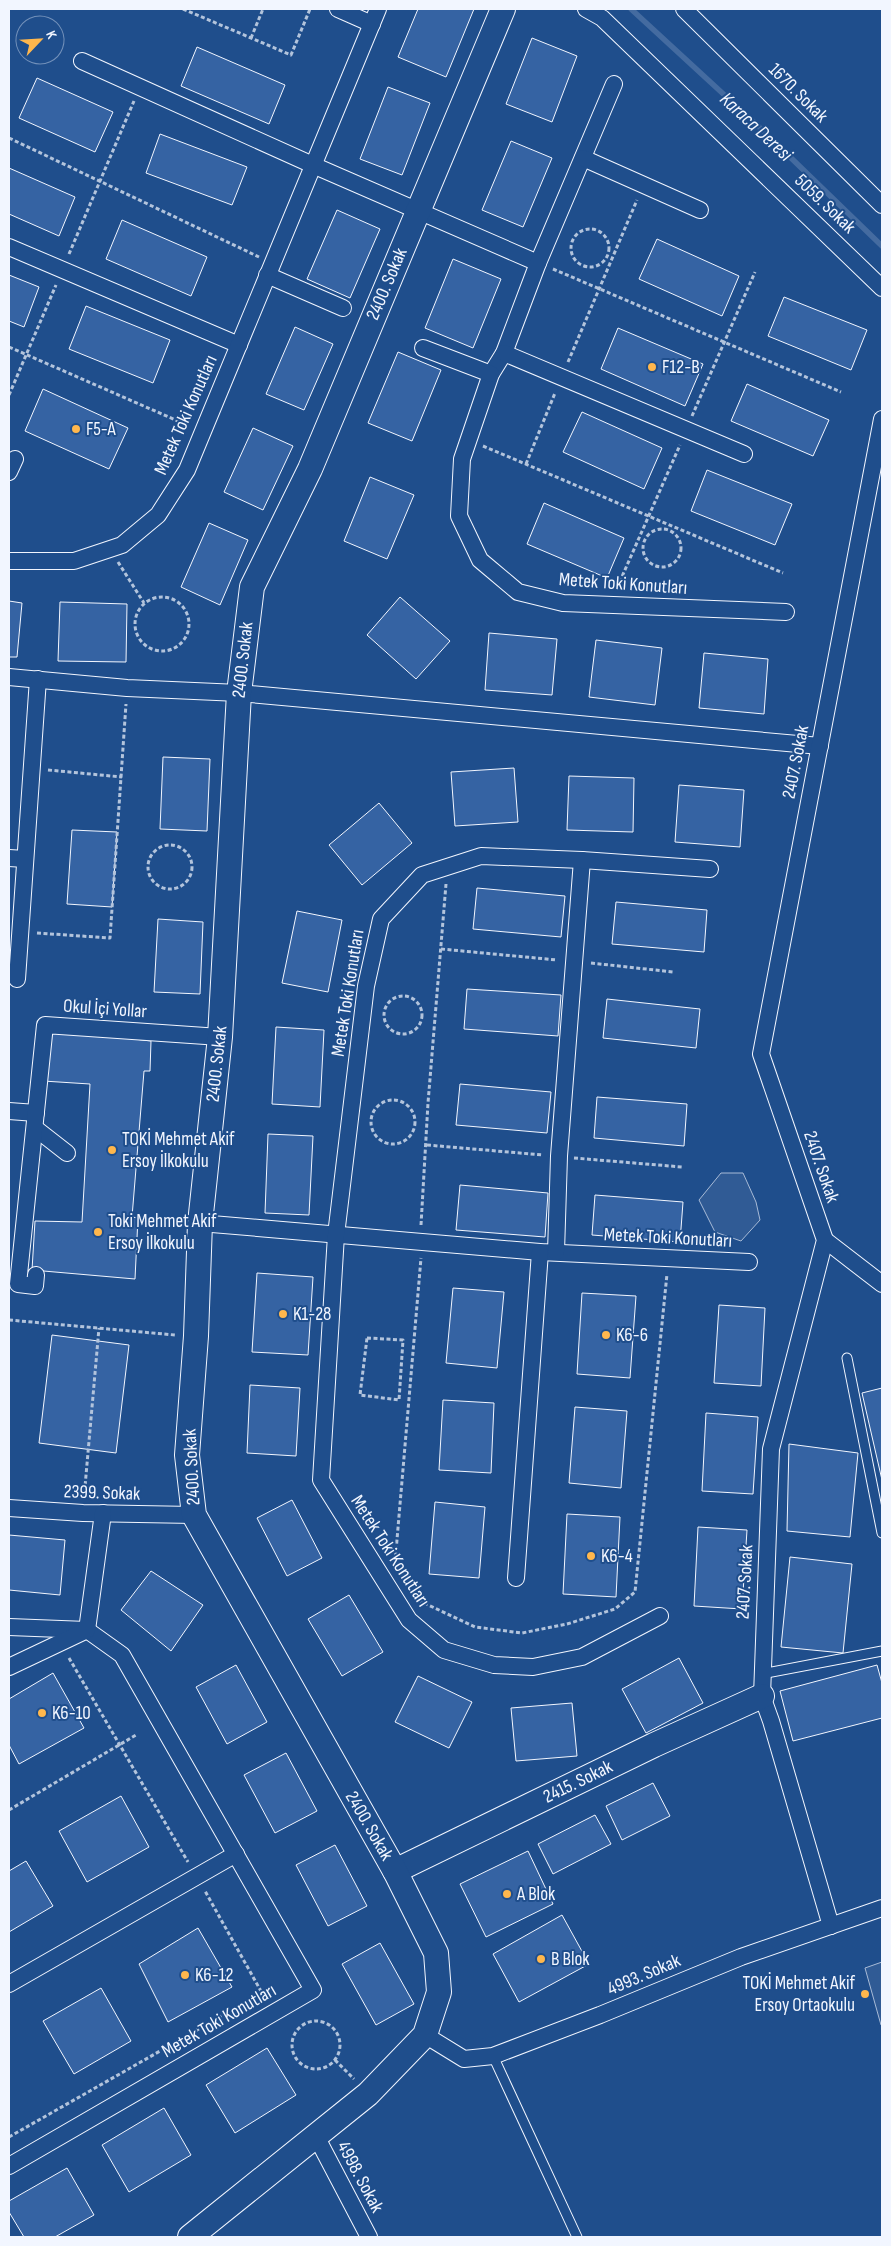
<svg xmlns="http://www.w3.org/2000/svg" width="891" height="2246" font-family="'Sofia Sans Condensed',sans-serif">
  <rect width="100%" height="100%" fill="#1f4e8c"/>
  <g fill="#305b95" stroke="#a8bbd7">
    <polygon points="721,1173 743,1173 756,1202 760,1220 741,1241 715,1232 699,1200"/>
    <polygon points="882,1962 882,2025 881,2025 865,1968"/>
  </g>
  <g fill="none" stroke-linecap="round" stroke-linejoin="round">
    <polyline stroke="#446ba0" stroke-width="5.5" points="631,9 757,125 882,246"/>
  </g>
  <g fill="#3563a3" stroke="#f2f6ff">
    <polygon points="418,9 474,9 446,77 398,57"/>
    <polygon points="532,38 577,56 552,122 506,104"/>
    <polygon points="197,47 285,85 269,124 181,86"/>
    <polygon points="37,78 113,112 95,152 19,118"/>
    <polygon points="388,87 430,103 402,175 360,159"/>
    <polygon points="160,134 247,167 232,205 146,173"/>
    <polygon points="511,141 552,158 523,227 482,210"/>
    <polygon points="9,168 75,197 59,236 9,214"/>
    <polygon points="337,210 380,229 350,298 307,279"/>
    <polygon points="122,220 207,257 191,296 106,259"/>
    <polygon points="657,239 739,276 722,316 639,279"/>
    <polygon points="453,259 501,279 473,348 425,328"/>
    <polygon points="9,275 39,287 24,327 9,321"/>
    <polygon points="784,297 867,330 851,370 768,336"/>
    <polygon points="86,306 170,340 153,383 69,349"/>
    <polygon points="295,327 333,344 304,410 266,394"/>
    <polygon points="618,328 703,364 685,406 601,369"/>
    <polygon points="398,352 441,370 412,441 368,423"/>
    <polygon points="747,384 829,420 813,456 731,421"/>
    <polygon points="43,389 128,428 109,469 25,431"/>
    <polygon points="582,412 662,448 644,489 563,452"/>
    <polygon points="253,428 293,446 263,510 224,492"/>
    <polygon points="707,470 792,504 775,545 691,511"/>
    <polygon points="370,477 414,495 387,559 344,541"/>
    <polygon points="544,503 624,538 607,578 527,544"/>
    <polygon points="209,523 248,540 220,605 181,587"/>
    <polygon points="400,597 450,641 416,679 367,635"/>
    <polygon points="9,601 22,603 17,657 9,657"/>
    <polygon points="60,602 127,604 126,662 58,661"/>
    <polygon points="489,633 557,639 552,695 485,690"/>
    <polygon points="596,640 662,648 655,705 589,697"/>
    <polygon points="704,653 768,659 764,714 699,708"/>
    <polygon points="163,757 210,759 207,831 160,829"/>
    <polygon points="514,768 518,822 455,826 451,772"/>
    <polygon points="569,776 634,778 633,832 567,830"/>
    <polygon points="679,785 744,790 740,847 675,842"/>
    <polygon points="379,803 412,843 362,885 329,845"/>
    <polygon points="72,830 117,832 112,907 67,904"/>
    <polygon points="477,888 565,896 561,937 473,929"/>
    <polygon points="616,902 707,910 704,952 612,944"/>
    <polygon points="297,911 342,920 328,992 282,983"/>
    <polygon points="158,919 203,922 200,994 154,992"/>
    <polygon points="467,989 561,995 558,1036 464,1029"/>
    <polygon points="607,999 700,1009 696,1048 603,1038"/>
    <polygon points="276,1027 324,1030 320,1107 272,1104"/>
    <polygon points="49,1029 151,1041 150,1071 144,1071 132,1217 138,1218 135,1279 32,1270 35,1221 82,1222 90,1084 43,1081"/>
    <polygon points="460,1084 551,1092 547,1133 456,1125"/>
    <polygon points="597,1097 687,1104 684,1146 594,1138"/>
    <polygon points="268,1134 313,1136 309,1215 265,1213"/>
    <polygon points="460,1185 548,1193 545,1237 456,1230"/>
    <polygon points="595,1195 683,1202 680,1242 592,1235"/>
    <polygon points="257,1273 313,1277 308,1355 252,1352"/>
    <polygon points="453,1288 504,1292 497,1368 446,1363"/>
    <polygon points="582,1293 636,1296 630,1378 577,1374"/>
    <polygon points="719,1305 765,1308 761,1386 714,1383"/>
    <polygon points="52,1335 129,1345 116,1453 39,1443"/>
    <polygon points="250,1385 300,1388 296,1456 247,1453"/>
    <polygon points="882,1388 882,1480 862,1393"/>
    <polygon points="443,1400 494,1403 491,1473 439,1470"/>
    <polygon points="575,1407 627,1411 621,1488 569,1483"/>
    <polygon points="706,1413 758,1417 753,1494 702,1491"/>
    <polygon points="789,1444 858,1453 850,1537 787,1531"/>
    <polygon points="292,1500 322,1558 287,1576 257,1518"/>
    <polygon points="435,1502 485,1507 479,1578 429,1574"/>
    <polygon points="567,1514 620,1517 616,1597 563,1594"/>
    <polygon points="698,1527 747,1530 742,1609 694,1606"/>
    <polygon points="9,1535 65,1540 60,1595 9,1590"/>
    <polygon points="790,1557 852,1564 843,1653 781,1647"/>
    <polygon points="151,1571 203,1605 171,1651 121,1610"/>
    <polygon points="349,1595 383,1652 342,1676 308,1619"/>
    <polygon points="679,1658 703,1703 646,1733 622,1689"/>
    <polygon points="236,1665 267,1722 227,1744 196,1687"/>
    <polygon points="877,1665 882,1683 882,1718 793,1741 780,1691"/>
    <polygon points="53,1673 84,1728 19,1764 9,1745 9,1699"/>
    <polygon points="418,1676 472,1702 449,1748 395,1722"/>
    <polygon points="572,1703 577,1756 516,1761 511,1708"/>
    <polygon points="286,1753 317,1811 275,1833 244,1775"/>
    <polygon points="653,1783 670,1816 622,1840 606,1806"/>
    <polygon points="121,1796 149,1847 87,1882 59,1831"/>
    <polygon points="595,1815 611,1844 553,1874 538,1844"/>
    <polygon points="335,1845 367,1906 328,1926 296,1865"/>
    <polygon points="528,1851 553,1904 486,1937 460,1884"/>
    <polygon points="26,1861 53,1906 9,1932 9,1871"/>
    <polygon points="562,1915 589,1964 519,2002 493,1954"/>
    <polygon points="198,1928 232,1987 168,2022 139,1964"/>
    <polygon points="380,1943 414,2004 376,2025 342,1964"/>
    <polygon points="101,1988 131,2041 74,2074 43,2021"/>
    <polygon points="267,2048 296,2095 235,2133 206,2085"/>
    <polygon points="164,2108 191,2155 129,2192 102,2145"/>
    <polygon points="67,2168 94,2215 55,2237 24,2237 9,2212 9,2201"/>
  </g>
  <g fill="none" stroke-linecap="round" stroke-linejoin="round">
    <defs>
      <g id="lane">
        <polyline points="847,1358 882,1533"/>
        <polyline points="761,1674 882,1651"/>
        <polyline points="493,2056 577,2237"/>
      </g>
      <g id="street">
        <polyline points="338,9 372,24"/>
        <polyline points="586,9 602,18 882,288"/>
        <polyline points="684,9 882,205"/>
        <polyline points="82,61 315,166 538,263"/>
        <polyline points="614,84 538,263 504,353 491,374 462,459 459,516 480,560 518,592 563,603 786,612"/>
        <polyline points="583,158 700,210"/>
        <polyline points="9,247 239,345"/>
        <polyline points="267,275 343,308"/>
        <polyline points="423,348 491,374"/>
        <polyline points="504,353 744,454"/>
        <polyline points="9,472 15,459"/>
        <polyline points="9,561 74,561 122,545 158,515 187,470 378,9"/>
        <polyline points="9,677 127,688 239,693 820,746"/>
        <polyline points="9,858 25,859"/>
        <polyline points="17,979 38,679"/>
        <polyline points="9,1111 36,1113"/>
        <polyline points="35,1128 67,1153"/>
        <polyline points="200,1223 540,1252 749,1262"/>
        <polyline points="825,1240 882,1284"/>
        <polyline points="556,1252 559,1156 582,860"/>
        <polyline points="36,1275 35,1286 18,1284 45,1025 220,1037"/>
        <polyline points="9,1508 83,1513 194,1515"/>
        <polyline points="516,1578 540,1252"/>
        <polyline points="660,1616 582,1657 533,1667 494,1665 444,1650 409,1620 321,1480 336,1235 366,986 381,919 422,875 481,856 582,860 710,869"/>
        <polyline points="9,1627 87,1630 122,1655 313,1990 9,2166"/>
        <polyline points="9,1667 87,1630 103,1513"/>
        <polyline points="831,1926 771,1721 762,1696 771,1449 825,1240 761,1054 882,419"/>
        <polyline points="9,1984 236,1854"/>
        <polyline points="425,2035 464,2059 493,2056 600,2015 741,1957 882,1908"/>
        <polyline points="316,2136 369,2237"/>
      </g>
      <g id="secondary">
        <polyline points="395,1871 654,1745 762,1696"/>
        <polyline points="190,2237 368,2094 425,2035 439,1992 436,1953 395,1871 194,1515 187,1455 196,1336 200,1223 220,1037 239,693 252,587 310,469 503,9"/>
      </g>
    </defs>
    <use href="#lane" stroke="#f2f6ff" stroke-width="11"/>
    <use href="#street" stroke="#f2f6ff" stroke-width="18"/>
    <use href="#secondary" stroke="#f2f6ff" stroke-width="26"/>
    <g stroke="#b3c4dc" stroke-width="3" stroke-dasharray="4 2.5" stroke-linecap="butt">
      <polyline points="183,9 291,55 310,9"/>
      <polyline points="251,38 263,9"/>
      <polyline points="9,138 259,257"/>
      <circle cx="590" cy="248" r="19"/>
      <polyline points="69,254 134,101"/>
      <polyline points="553,269 841,392"/>
      <polyline points="9,347 187,425"/>
      <polyline points="568,362 637,200"/>
      <polyline points="9,395 56,285"/>
      <polyline points="692,416 755,272"/>
      <polyline points="483,446 783,573"/>
      <polyline points="526,464 555,393"/>
      <circle cx="662" cy="548" r="19"/>
      <polyline points="118,562 144,603"/>
      <polyline points="617,588 680,445"/>
      <circle cx="162" cy="624" r="27"/>
      <polyline points="48,770 122,777"/>
      <circle cx="170" cy="867" r="22"/>
      <polyline points="37,933 110,938 126,704"/>
      <polyline points="441,949 557,960"/>
      <polyline points="591,963 673,972"/>
      <circle cx="403" cy="1015" r="19"/>
      <circle cx="393" cy="1122" r="22"/>
      <polyline points="427,1145 543,1155"/>
      <polyline points="574,1158 682,1167"/>
      <polyline points="421,1225 428,1103 446,884"/>
      <polyline points="9,1320 175,1335"/>
      <polygon points="367,1338 403,1340 399,1400 360,1395"/>
      <polyline points="84,1498 99,1328"/>
      <polyline points="395,1563 421,1258"/>
      <polyline points="415,1594 422,1602 475,1627 522,1633 567,1624 615,1609 635,1592 667,1274"/>
      <polyline points="69,1658 188,1862"/>
      <polyline points="9,1810 136,1735"/>
      <circle cx="316" cy="2045" r="24"/>
      <polyline points="335,2060 354,2079"/>
      <polyline points="9,2137 262,1993 205,1891"/>
    </g>
    <use href="#lane" stroke="#1f4e8c" stroke-width="9"/>
    <use href="#street" stroke="#1f4e8c" stroke-width="16"/>
    <use href="#secondary" stroke="#1f4e8c" stroke-width="24"/>
  </g>
  <g fill="#ffb74d" stroke="#1f4e8c" stroke-width="2">
    <circle cx="652" cy="367" r="5"/>
    <circle cx="76" cy="429" r="5"/>
    <circle cx="112" cy="1150" r="5"/>
    <circle cx="98" cy="1232" r="5"/>
    <circle cx="283" cy="1314" r="5"/>
    <circle cx="606" cy="1335" r="5"/>
    <circle cx="591" cy="1556" r="5"/>
    <circle cx="42" cy="1713" r="5"/>
    <circle cx="507" cy="1894" r="5"/>
    <circle cx="541" cy="1959" r="5"/>
    <circle cx="185" cy="1975" r="5"/>
    <circle cx="865" cy="1994" r="5"/>
  </g>
  <g text-anchor="middle" dominant-baseline="central" stroke-width="4" stroke-linejoin="round" paint-order="stroke">
    <g font-size="19" fill="#f2f6ff" stroke="#1f4e8c">
      <text transform="translate(798 93) rotate(45)">1670. Sokak</text>
      <text transform="translate(825 204) rotate(44)">5059. Sokak</text>
      <text transform="translate(387 284) rotate(-67)">2400. Sokak</text>
      <text transform="translate(186 415) rotate(-66)">Metek Toki Konutları</text>
      <text transform="translate(623 584) rotate(4)">Metek Toki Konutları</text>
      <text transform="translate(243 660) rotate(-84)">2400. Sokak</text>
      <text transform="translate(796 762) rotate(-79)">2407. Sokak</text>
      <text transform="translate(348 993) rotate(-81)">Metek Toki Konutları</text>
      <text transform="translate(105 1009) rotate(4)">Okul İçi Yollar</text>
      <text transform="translate(217 1064) rotate(-84)">2400. Sokak</text>
      <text transform="translate(821 1167) rotate(71)">2407. Sokak</text>
      <text transform="translate(668 1238) rotate(3)">Metek Toki Konutları</text>
      <text transform="translate(192 1467) rotate(-93)">2400. Sokak</text>
      <text transform="translate(102 1493) rotate(2)">2399. Sokak</text>
      <text transform="translate(390 1551) rotate(57)">Metek Toki Konutları</text>
      <text transform="translate(745 1582) rotate(-87)">2407. Sokak</text>
      <text transform="translate(578 1782) rotate(-26)">2415. Sokak</text>
      <text transform="translate(369 1826) rotate(60)">2400. Sokak</text>
      <text transform="translate(644 1975) rotate(-23)">4993. Sokak</text>
      <text transform="translate(219 2021) rotate(-30)">Metek Toki Konutları</text>
      <text transform="translate(360 2177) rotate(62)">4998. Sokak</text>
    </g>
    <g font-size="19" fill="#f2f6ff" stroke="#1f4e8c" text-anchor="start">
      <text x="662" y="367">F12-B</text>
      <text x="86" y="429">F5-A</text>
      <text x="122" y="1139">TOKİ Mehmet Akif<tspan x="122" dy="22">Ersoy İlkokulu</tspan></text>
      <text x="108" y="1221">Toki Mehmet Akif<tspan x="108" dy="22">Ersoy İlkokulu</tspan></text>
      <text x="293" y="1314">K1-28</text>
      <text x="616" y="1335">K6-6</text>
      <text x="601" y="1556">K6-4</text>
      <text x="52" y="1713">K6-10</text>
      <text x="517" y="1894">A Blok</text>
      <text x="551" y="1959">B Blok</text>
      <text x="195" y="1975">K6-12</text>
      <text x="855" y="1983" text-anchor="end">TOKİ Mehmet Akif<tspan x="855" dy="22">Ersoy Ortaokulu</tspan></text>
    </g>
    <g font-size="20" font-style="italic" fill="#f2f6ff" stroke="#1f4e8c">
      <text transform="translate(756 127) rotate(43)">Karaca Deresi</text>
    </g>
  </g>
  <rect width="891" height="2246" fill="none" stroke="#f2f6ff" stroke-width="20"/>
  <g transform="translate(40 40) rotate(65)"><circle r="24" fill="#1f4e8c" stroke="#7391ba"/>
  <path d="M0-4L9 19L0 12L-9 19Z" fill="#ffb74d"/>
  <text y="-8" font-size="14" font-weight="bold" text-anchor="middle" fill="#f2f6ff">K</text>
  </g>
</svg>
